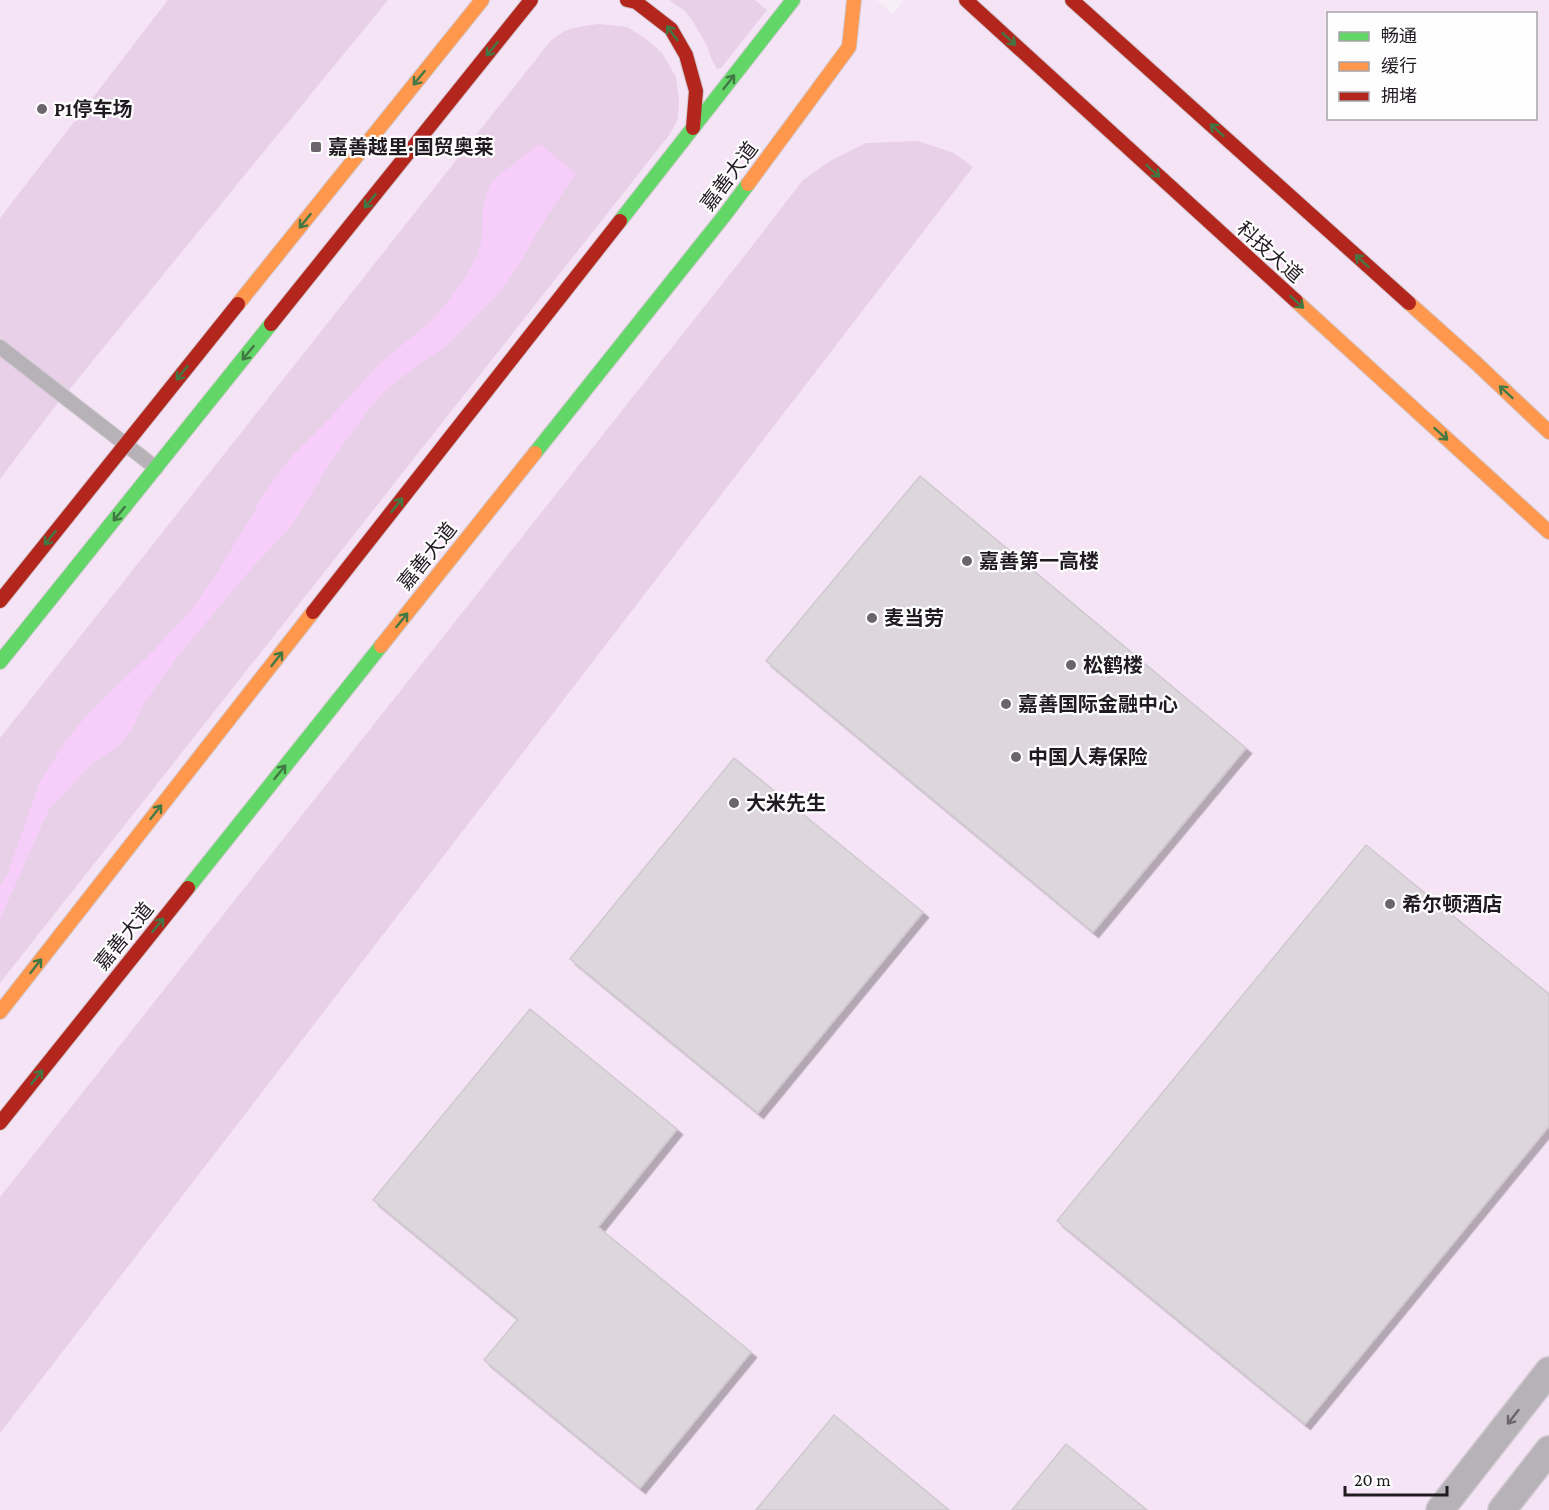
<svg xmlns="http://www.w3.org/2000/svg" width="1549" height="1510" font-family="'Crimson Pro','Noto Sans SC',serif">
  <defs>
    <filter id="shadow"><feDropShadow dx="5.5" dy="5.5" stdDeviation="0" flood-color="#0004"/></filter>
  </defs>
  <rect width="100%" height="100%" fill="#f8eef8"/>
  <path fill="#f5e4f6" fill-rule="evenodd" d="M 0,0 L 877,0 L 893,14 L 904,0 L 1549,0 L 1549,1510 L 0,1510 ZM 1328,14 L 1536,14 L 1536,118 L 1328,118 Z"/>
  <g fill="#e8d0e9">
    <polygon points="168,0 388,0 50,413 0,479 0,218"/>
    <polygon points="669,0 755,0 767,10 721,68 717,69 711,58 707,46 694,23 685,11"/>
    <path d="M 599,24 L 627,27 L 646,39 L 662,53 L 676,77 L 679,100 L 678,119 L 670,134 L 0,983 L 0,738 L 548,44 C 564,27 577,27 599,24 Z"/>
    <polygon points="918,141 954,153 973,167 0,1433 0,1197 749,250 803,180 830,161 866,143"/>
  </g>
  <polygon fill="#f6cef9" points="539,144 576,173 547,216 515,271 496,296 446,346 418,365 386,390 367,411 333,459 290,528 251,569 177,657 143,705 134,725 120,745 93,763 49,809 0,919 0,886 8,873 40,781 65,742 88,714 156,648 192,609 218,572 225,559 251,518 261,498 290,458 331,417 378,365 430,322 444,306 466,277 476,257 482,240 483,206 490,185 499,175"/>
  <g fill="#ddd6dd" stroke="#d0c9d0" stroke-width="1.5" filter="url(#shadow)">
    <polygon points="920,476 1246,748 1093,932 766,661"/>
    <polygon points="734,758 923,912 758,1113 570,959"/>
    <polygon points="1366,845 1549,994 1549,1126 1305,1424 1057,1221"/>
    <polygon points="530,1009 677,1129 598,1227 751,1352 640,1488 484,1360 518,1319 373,1200"/>
    <polygon points="834,1415 949,1510 756,1510"/>
    <polygon points="1066,1444 1147,1510 1012,1510"/>
  </g>
  <g fill="none" stroke-linecap="round" stroke-linejoin="round">
    <defs>
      <polyline id="lane" points="0,347 156,468"/>
      <g id="street">
        <polyline points="1440,1510 1549,1371"/>
        <polyline points="1502,1510 1549,1450"/>
      </g>
      <g id="fast">
        <polyline points="620,221 793,0"/>
        <polyline points="535,453 724,216 748,184"/>
        <polyline points="0,662 271,324"/>
        <polyline points="188,888 381,646"/>
      </g>
      <g id="slow">
        <polyline points="748,184 849,47 854,0"/>
        <polyline points="1296,301 1549,532"/>
        <polyline points="1409,303 1476,363 1549,432"/>
        <polyline points="238,304 482,0"/>
        <polyline points="381,646 535,453"/>
        <polyline points="0,1012 313,612"/>
      </g>
      <g id="jam">
        <polyline points="627,0 636,2 671,29 686,55 696,91 693,128"/>
        <polyline points="966,0 1296,301"/>
        <polyline points="1072,0 1409,303"/>
        <polyline points="271,324 531,0"/>
        <polyline points="0,601 238,304"/>
        <polyline points="313,612 620,221"/>
        <polyline points="0,1123 188,888"/>
      </g>
    </defs>
    <use href="#lane" stroke="#d0c9d0" stroke-width="16"/>
    <use href="#street" stroke="#d0c9d0" stroke-width="30"/>
    <use href="#fast" stroke="#d0c9d0" stroke-width="16"/>
    <use href="#slow" stroke="#d0c9d0" stroke-width="16"/>
    <use href="#jam" stroke="#d0c9d0" stroke-width="16"/>
    <use href="#lane" stroke="#b7b2b7" stroke-width="14"/>
    <use href="#street" stroke="#b7b2b7" stroke-width="27"/>
    <use href="#fast" stroke="#63d668" stroke-width="14"/>
    <use href="#slow" stroke="#ff974d" stroke-width="14"/>
    <use href="#jam" stroke="#b3261e" stroke-width="14"/>
  </g>
  <defs><path id="oneway-shaft" d="M-6 0H5M1.5-3L5.5 0L1.5 3" fill="none" stroke-width="1.6" stroke-linecap="round" stroke-linejoin="round" transform="scale(1.5)"/></defs>
  <g stroke="#427844">
    <use href="#oneway-shaft" transform="translate(672 33) rotate(-126)"/>
    <use href="#oneway-shaft" transform="translate(1009 39) rotate(42)"/>
    <use href="#oneway-shaft" transform="translate(492 49) rotate(129)"/>
    <use href="#oneway-shaft" transform="translate(419 78) rotate(129)"/>
    <use href="#oneway-shaft" transform="translate(729 82) rotate(-52)"/>
    <use href="#oneway-shaft" transform="translate(1217 130) rotate(-138)"/>
    <use href="#oneway-shaft" transform="translate(1153 171) rotate(42)"/>
    <use href="#oneway-shaft" transform="translate(370 201) rotate(129)"/>
    <use href="#oneway-shaft" transform="translate(305 221) rotate(129)"/>
    <use href="#oneway-shaft" transform="translate(1362 261) rotate(-138)"/>
    <use href="#oneway-shaft" transform="translate(1297 302) rotate(42)"/>
    <use href="#oneway-shaft" transform="translate(248 353) rotate(129)"/>
    <use href="#oneway-shaft" transform="translate(182 373) rotate(129)"/>
    <use href="#oneway-shaft" transform="translate(1506 392) rotate(-137)"/>
    <use href="#oneway-shaft" transform="translate(1441 434) rotate(42)"/>
    <use href="#oneway-shaft" transform="translate(397 505) rotate(-52)"/>
    <use href="#oneway-shaft" transform="translate(119 514) rotate(129)"/>
    <use href="#oneway-shaft" transform="translate(50 538) rotate(129)"/>
    <use href="#oneway-shaft" transform="translate(402 620) rotate(-51)"/>
    <use href="#oneway-shaft" transform="translate(277 659) rotate(-52)"/>
    <use href="#oneway-shaft" transform="translate(280 772) rotate(-51)"/>
    <use href="#oneway-shaft" transform="translate(156 812) rotate(-52)"/>
    <use href="#oneway-shaft" transform="translate(158 925) rotate(-51)"/>
    <use href="#oneway-shaft" transform="translate(36 966) rotate(-52)"/>
    <use href="#oneway-shaft" transform="translate(37 1077) rotate(-51)"/>
  </g>
  <use stroke="#6c666c" href="#oneway-shaft" transform="translate(1513 1417) rotate(128)"/>
  <g fill="#6c646c" stroke="#fefefe" stroke-width="2">
    <circle cx="42" cy="109" r="6"/>
    <rect x="310" y="141" width="12" height="12" rx="3"/>
    <circle cx="967" cy="561" r="6"/>
    <circle cx="872" cy="618" r="6"/>
    <circle cx="1071" cy="665" r="6"/>
    <circle cx="1006" cy="704" r="6"/>
    <circle cx="1016" cy="757" r="6"/>
    <circle cx="734" cy="803" r="6"/>
    <circle cx="1390" cy="904" r="6"/>
  </g>
  <g text-anchor="middle" dominant-baseline="central" stroke-width="4.5" stroke-linejoin="round" paint-order="stroke">
    <g font-size="20" font-weight="bold" fill="#201a21" stroke="#fefefe" text-anchor="start">
      <text x="54" y="109">P1停车场</text>
      <text x="328" y="147">嘉善越里·国贸奥莱</text>
      <text x="979" y="561">嘉善第一高楼</text>
      <text x="884" y="618">麦当劳</text>
      <text x="1083" y="665">松鹤楼</text>
      <text x="1018" y="704">嘉善国际金融中心</text>
      <text x="1028" y="757">中国人寿保险</text>
      <text x="746" y="803">大米先生</text>
      <text x="1402" y="904">希尔顿酒店</text>
    </g>
    <g font-size="20" fill="#201a21" stroke="#fefefe">
      <text transform="translate(729 176) rotate(-53)">嘉善大道</text>
      <text transform="translate(1270 252) rotate(42)">科技大道</text>
      <text transform="translate(427 556) rotate(-51)">嘉善大道</text>
      <text transform="translate(124 936) rotate(-51)">嘉善大道</text>
    </g>
  </g>
  <rect x="1327" y="12" width="210" height="108" fill="#fefefe" stroke="#a5a3a6" stroke-width="1.5"/>
  <rect x="1339" y="32" width="30" height="9" fill="#63d668" stroke="#a5a3a6" stroke-width="1.5"/>
  <text x="1381" y="42" font-size="18" fill="#201a21">畅通</text>
  <rect x="1339" y="62" width="30" height="9" fill="#ff974d" stroke="#a5a3a6" stroke-width="1.5"/>
  <text x="1381" y="72" font-size="18" fill="#201a21">缓行</text>
  <rect x="1339" y="92" width="30" height="9" fill="#b3261e" stroke="#a5a3a6" stroke-width="1.5"/>
  <text x="1381" y="102" font-size="18" fill="#201a21">拥堵</text>
  <path d="M1345 1486v9h102v-9" fill="none" stroke="#201a21" stroke-width="3"/>
  <text x="1354" y="1486" font-size="18" fill="#201a21" stroke="#fefefe" stroke-width="4.5" paint-order="stroke">20 m</text>
</svg>
